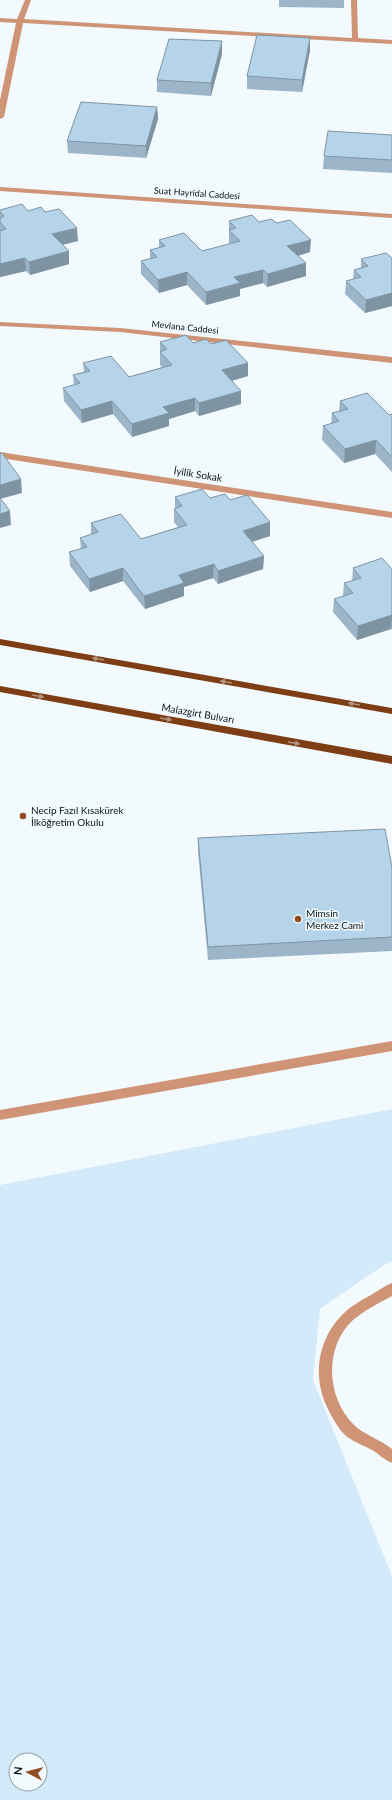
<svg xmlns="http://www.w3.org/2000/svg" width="392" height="1800" font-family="Lato,sans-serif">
  <rect width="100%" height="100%" fill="#f3fafe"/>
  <path fill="#d3eafb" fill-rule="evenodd" d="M 392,1109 L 392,1261 L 381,1267 L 320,1309 L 313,1380 L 392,1576 L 392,1800 L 0,1800 L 0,1185 ZM 16,1760 L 40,1760 L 40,1784 L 16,1784 Z"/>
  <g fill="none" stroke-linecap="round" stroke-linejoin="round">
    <g fill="#cf9476" fill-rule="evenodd">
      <polygon points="25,0 31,0 24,19 352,38 351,0 357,0 358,38 392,40 392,44 23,23 4,117 0,119 0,100 16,23 0,22 0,18 17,19"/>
      <polygon points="0,187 392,214 392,218 0,191"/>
      <polygon points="0,322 120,328 392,357 392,363 120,332 0,326"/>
      <polygon points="0,452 392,512 392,518 0,458"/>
      <polygon points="392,1041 392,1051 0,1120 0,1110"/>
      <path d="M 392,1283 L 392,1296 C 379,1303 365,1310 353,1320 C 324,1347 326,1397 354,1425 C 364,1435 380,1439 392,1449 L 392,1463 C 384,1460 379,1454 372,1450 C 363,1445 353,1442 345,1435 C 337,1427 332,1417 327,1407 C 312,1375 318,1339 343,1314 C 351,1306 361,1300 371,1295 C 378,1291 384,1286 392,1283 Z"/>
    </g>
    <g fill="#7d3e16" fill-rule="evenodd">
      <polygon points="0,639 392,708 392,714 0,645"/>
      <polygon points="0,686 392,756 392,764 0,692"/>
    </g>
  </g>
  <g fill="#9cb5c8">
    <polygon points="279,0 344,0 344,8 279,7"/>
    <polygon points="310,38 310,50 302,92 247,89 247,76"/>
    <polygon points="222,41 222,54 211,96 157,92 157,80"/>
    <polygon points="157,107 158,119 146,158 68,153 67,141"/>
    <polygon points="392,135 392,173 323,169 324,156"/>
    <polygon points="0,210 45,212 78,241 62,245 69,251 69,264 30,275 26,271 0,277"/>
    <polygon points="229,221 259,222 310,252 298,256 306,276 267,287 263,283 240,289 240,296 206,305 187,285 159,293 141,274 141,261 150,259 150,250 159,248 159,240 202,251 230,244 229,243"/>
    <polygon points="392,258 392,306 365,313 345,294 346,281 353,279 354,270 361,268 361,259"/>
    <polygon points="160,342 193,343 211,344 248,363 248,376 232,381 241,404 199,416 195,411 169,419 169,426 132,437 113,414 82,423 64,401 63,388 74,385 73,375 84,372 83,363 129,377 162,367 160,365"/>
    <polygon points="340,401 389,415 392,414 392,472 375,454 344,463 322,440 323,426 331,424 332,413 339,411"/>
    <polygon points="175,497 210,498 230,500 270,536 252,542 264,556 263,569 218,584 213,578 184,587 184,596 145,609 123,581 90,592 70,566 69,552 81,549 80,538 91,534 91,523 141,539 178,527 174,522 174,509 175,509"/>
    <polygon points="353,568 392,569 392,630 391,629 357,640 333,612 334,599 343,596 344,583 352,581"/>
    <polygon points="198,838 392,867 392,951 208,960 198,851"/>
  </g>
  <g fill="#7f94a3">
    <polygon points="310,38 310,50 302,92 302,80"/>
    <polygon points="222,41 222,54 211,96 211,83"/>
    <polygon points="157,107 158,119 146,158 146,146"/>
    <polygon points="77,228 78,241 53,247 52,234"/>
    <polygon points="311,240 310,252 287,259 287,246"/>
    <polygon points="69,251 69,264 30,275 29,262"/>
    <polygon points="25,258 26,271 0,277 0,264"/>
    <polygon points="306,263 306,276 267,287 268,274"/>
    <polygon points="263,270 263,283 240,289 240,296 206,305 206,292 234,277"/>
    <polygon points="187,272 187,285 159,293 158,280"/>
    <polygon points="392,293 392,306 365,313 366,300"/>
    <polygon points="248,363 248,376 222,383 222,370"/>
    <polygon points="241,391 241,404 199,416 199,403"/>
    <polygon points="195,398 195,411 169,419 169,426 132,437 132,424 163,407"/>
    <polygon points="112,401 113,414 82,423 81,410"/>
    <polygon points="376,440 375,454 344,463 345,449"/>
    <polygon points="21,479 22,493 0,499 0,485"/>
    <polygon points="10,511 11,525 0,528 0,514"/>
    <polygon points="270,522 270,536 242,545 243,531"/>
    <polygon points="264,556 263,569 218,584 218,571"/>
    <polygon points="214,564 213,578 184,587 184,596 145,609 144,596 179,575"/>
    <polygon points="123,568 123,581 90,592 89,579"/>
    <polygon points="392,615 391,629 357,640 358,626"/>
  </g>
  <g fill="#b5d3e9" stroke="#7f94a3">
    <polygon points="257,35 310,38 302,80 247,76"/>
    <polygon points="169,39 222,41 211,83 157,80"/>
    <polygon points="81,102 157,107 146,146 67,141"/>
    <polygon points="328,131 392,135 392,160 324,156"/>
    <polygon points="22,204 28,211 41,207 45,212 59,209 77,228 52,234 69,251 29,262 25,258 0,264 0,231 6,229 0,222 0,218 4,216 0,212 0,210"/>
    <polygon points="252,215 259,222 271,219 277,223 290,220 311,240 287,246 306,263 268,274 263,270 234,277 240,283 206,292 187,272 158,280 141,261 157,257 150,250 165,246 159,240 184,233 202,251 240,241 229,230 236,228 229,221"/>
    <polygon points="386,253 392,258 392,293 366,300 346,281 361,277 354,270 368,266 361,259"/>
    <polygon points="186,335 193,343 206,339 211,344 226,340 248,363 222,370 241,391 199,403 195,398 163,407 169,413 132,424 112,401 81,410 63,388 80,383 73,375 90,371 83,363 111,356 129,377 172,365 160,352 167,349 160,342"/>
    <polygon points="367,393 389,415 392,414 392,457 376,440 345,449 323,426 339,421 332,413 348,409 340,401"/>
    <polygon points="2,453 21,479 0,485 0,454"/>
    <polygon points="202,489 210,498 225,494 230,500 247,495 270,522 243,531 264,556 218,571 214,564 179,575 184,583 144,596 123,568 89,579 69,552 87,547 80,538 98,532 91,523 121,514 141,539 187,525 174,509 182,506 175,497"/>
    <polygon points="0,498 10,511 0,514"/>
    <polygon points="382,558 392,569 392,615 358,626 334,599 353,593 344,583 361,578 353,568"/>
    <polygon points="385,829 392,867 392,937 208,947 198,838"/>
  </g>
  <defs><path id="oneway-solid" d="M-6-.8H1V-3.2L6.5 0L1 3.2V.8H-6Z"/></defs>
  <g fill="#b2937e">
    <use href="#oneway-solid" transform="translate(98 659) rotate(-170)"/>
    <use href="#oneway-solid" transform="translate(226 682) rotate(-170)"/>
    <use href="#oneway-solid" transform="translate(38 696) rotate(10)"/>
    <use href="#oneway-solid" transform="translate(354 704) rotate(-170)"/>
    <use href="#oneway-solid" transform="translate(166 719) rotate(10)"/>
    <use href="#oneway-solid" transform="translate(294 743) rotate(10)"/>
  </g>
  <g fill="#914b23" stroke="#f3fafe" stroke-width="1.5">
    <circle cx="23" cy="816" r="4"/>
    <circle cx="298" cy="919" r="4"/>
  </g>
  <g text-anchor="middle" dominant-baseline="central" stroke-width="3" stroke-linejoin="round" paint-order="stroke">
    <g font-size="9" fill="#0a151c" stroke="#f3fafe">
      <text transform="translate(197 193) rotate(4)">Suat Hayridal Caddesi</text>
      <text transform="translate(185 327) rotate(6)">Mevlana Caddesi</text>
    </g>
    <g font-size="10" fill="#0a151c" stroke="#f3fafe">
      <text transform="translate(198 474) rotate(9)">İyilik Sokak</text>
      <text transform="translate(198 713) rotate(10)">Malazgirt Bulvarı</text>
    </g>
    <g font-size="10" fill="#0a151c" stroke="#f3fafe" text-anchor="start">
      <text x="31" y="810">Necip Fazıl Kısakürek<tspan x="31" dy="12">İlköğretim Okulu</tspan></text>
      <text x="306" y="913">Mimsin<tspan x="306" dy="12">Merkez Cami</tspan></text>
    </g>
  </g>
  <g transform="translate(28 1772) rotate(277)"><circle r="19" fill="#f3fafe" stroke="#969ea4"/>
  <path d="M0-3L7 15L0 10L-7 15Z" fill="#914b23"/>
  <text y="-6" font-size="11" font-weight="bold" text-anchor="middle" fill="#0a151c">N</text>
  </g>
</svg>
